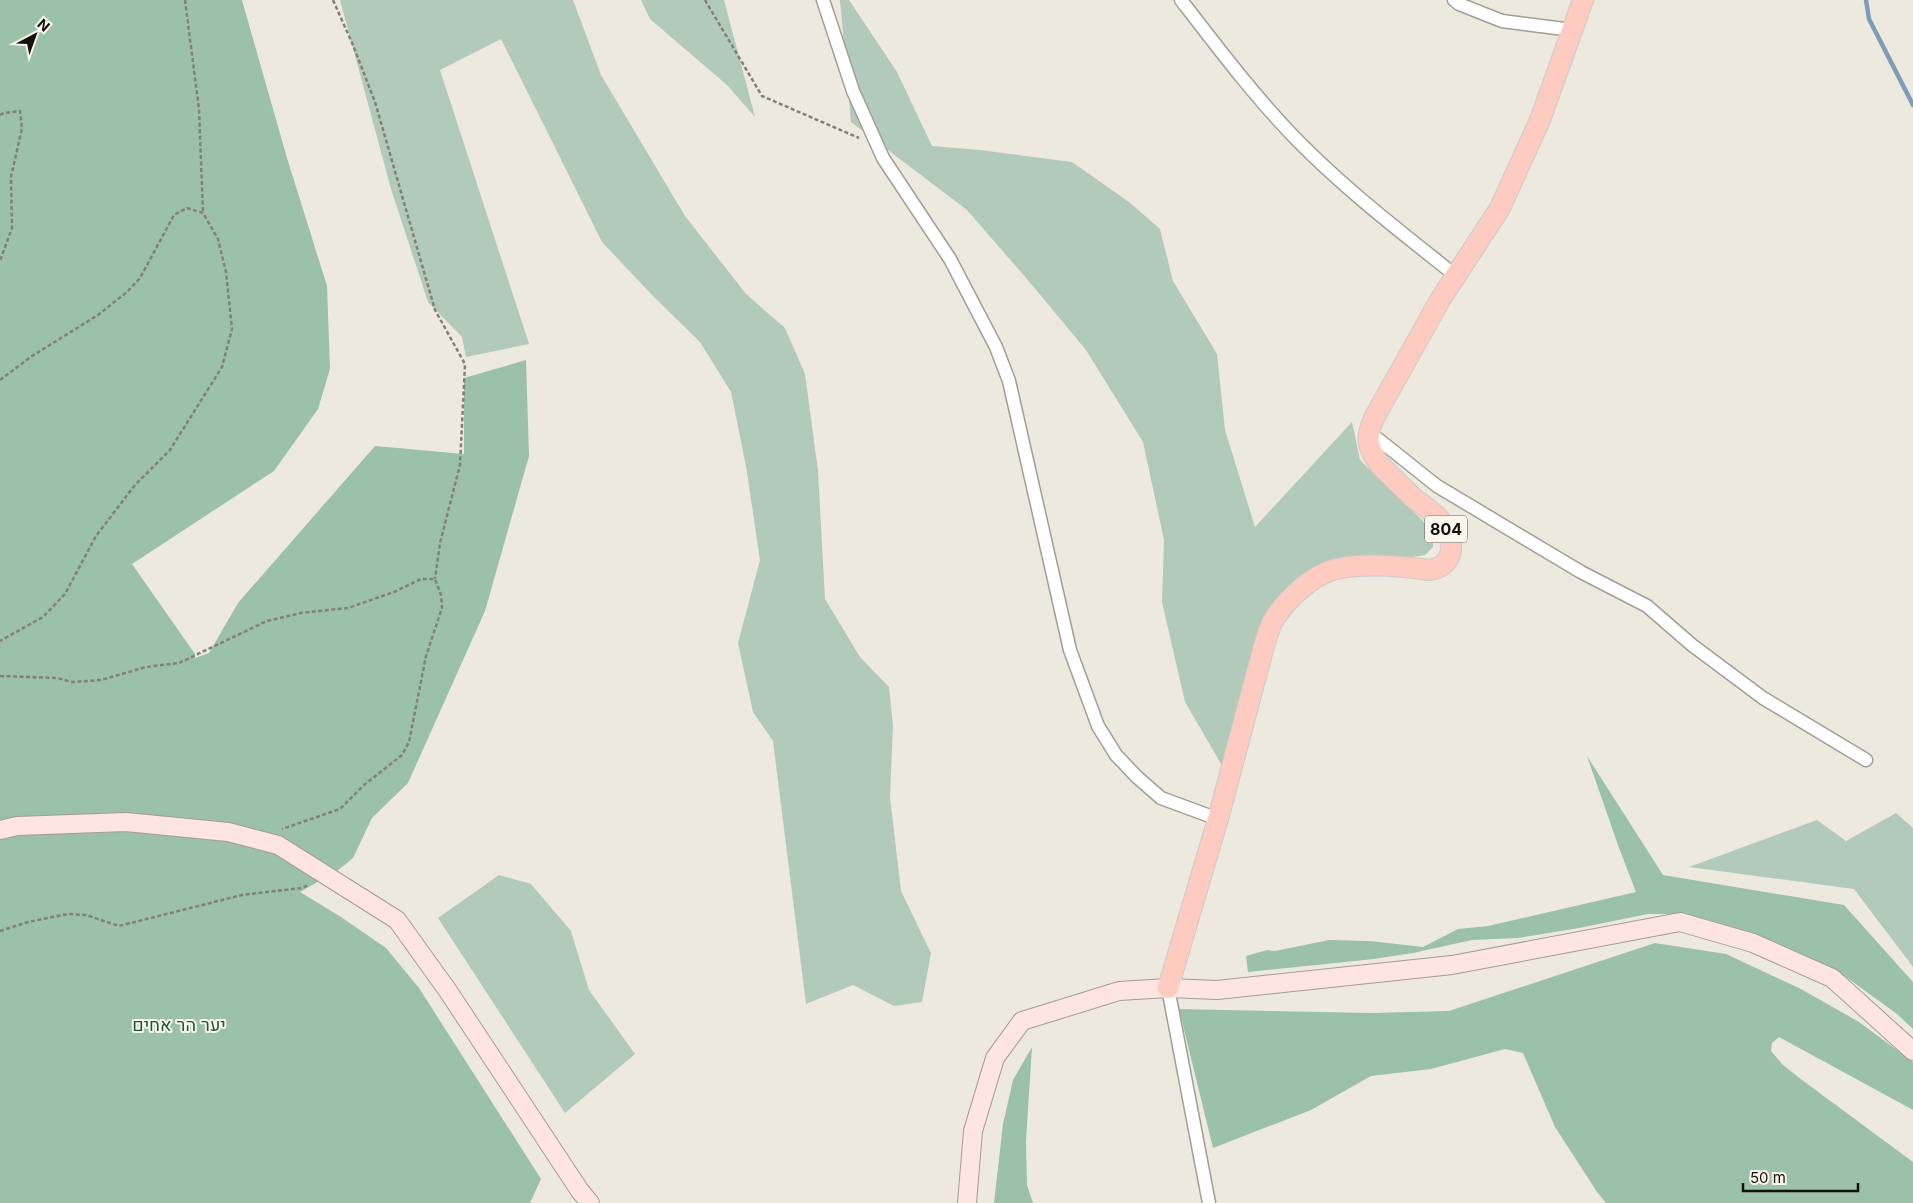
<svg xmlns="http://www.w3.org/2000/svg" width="1913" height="1203" font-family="Inter,Heebo,sans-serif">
  <rect width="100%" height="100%" fill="#eee9de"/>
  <g fill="#b2caba">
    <polygon points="340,0 573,0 601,75 685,216 746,294 785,328 805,374 818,471 825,599 860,657 889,687 893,726 890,797 901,891 931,953 922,1002 894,1006 853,985 806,1004 773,741 753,712 738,643 760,560 746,466 731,392 700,342 653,296 602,242 501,39 440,70 529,344 466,357 462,337 428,302 391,189"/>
    <polygon points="641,0 724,0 755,117 727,85 650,19"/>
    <polygon points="840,0 849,0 897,72 932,146 980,150 1072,162 1129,202 1160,229 1173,281 1217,354 1225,430 1255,527 1352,422 1360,460 1422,520 1433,536 1433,547 1425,555 1412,557 1376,556 1272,609 1256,639 1224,769 1185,702 1162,602 1164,540 1143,442 1086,350 1032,285 967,210 851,122"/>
    <polygon points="1896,813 1913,828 1913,967 1854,889 1689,867 1817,820 1846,841"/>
    <polygon points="499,875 531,884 571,931 589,990 635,1054 565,1113 438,918"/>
  </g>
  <g fill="#9bc1a9">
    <polygon points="0,0 242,0 287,158 327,286 330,369 318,409 274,471 132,564 195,654 195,658 209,653 238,603 375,446 464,454 464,378 526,360 529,456 485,611 408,783 372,818 353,858 337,871 300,892 341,917 386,948 419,988 541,1179 530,1203 0,1203"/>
    <polygon points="1587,756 1663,875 1844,905 1913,982 1913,1029 1897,1014 1846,977 1808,957 1765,939 1685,914 1648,914 1579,928 1518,938 1472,940 1413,953 1374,959 1248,972 1246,956 1267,950 1275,951 1329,940 1370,941 1423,947 1458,929 1488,926 1636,892 1619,848"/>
    <polygon points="1655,943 1726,954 1801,989 1859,1022 1913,1062 1913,1110 1779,1037 1772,1043 1771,1051 1783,1065 1802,1080 1913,1162 1913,1203 1606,1203 1597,1192 1555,1127 1523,1053 1505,1049 1431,1069 1371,1076 1311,1110 1213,1148 1179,1009 1373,1013 1449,1011"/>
    <polygon points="1032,1047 1026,1141 1027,1185 1033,1203 994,1203 1003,1124 1013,1080"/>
  </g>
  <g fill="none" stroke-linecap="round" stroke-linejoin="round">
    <polyline stroke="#7c9db7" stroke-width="4.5" points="1866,0 1869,19 1913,105"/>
    <defs>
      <g id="street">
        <polyline points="823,0 853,91 883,158 950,259 996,347 1009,381 1070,650 1098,726 1116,755 1137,777 1161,798 1218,819"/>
        <path d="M 1181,0 C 1218,48 1255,97 1297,140 C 1346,190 1401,232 1456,276"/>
        <polyline points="1454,0 1459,4 1502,21 1572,30"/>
        <polyline points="1368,431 1437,486 1581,572 1647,606 1692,645 1763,698 1866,760"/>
        <polyline points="1168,988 1209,1203"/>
      </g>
      <g id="secondary">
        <polyline points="0,830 17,826 126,822 228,832 278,845 397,920 448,991 580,1191 590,1203"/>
        <polyline points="967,1203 973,1131 995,1058 1022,1021 1119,991 1168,988 1217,990 1452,965 1680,922 1753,943 1832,978 1913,1051"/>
      </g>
      <path id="primary" d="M 1168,988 L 1218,819 L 1264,646 C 1267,638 1269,628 1273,621 C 1284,603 1304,583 1323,574 C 1348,561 1402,566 1429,570 C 1458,566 1455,537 1440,520 C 1434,512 1424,506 1416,500 C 1404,489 1392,477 1380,465 C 1367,447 1365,439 1374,418 L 1440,300 L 1500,208 L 1540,120 L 1583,0"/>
    </defs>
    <use href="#street" stroke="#a29e93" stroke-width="15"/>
    <use href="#secondary" stroke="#a29e93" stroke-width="20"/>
    <use href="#primary" stroke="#cbcbca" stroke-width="22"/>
    <g stroke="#848079" stroke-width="2.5" stroke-dasharray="4 2.5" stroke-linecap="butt">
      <polyline points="185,0 199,109 203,213"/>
      <polyline points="333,0 353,45 375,102 435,310 465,364 460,465 440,543 435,579"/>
      <polyline points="705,0 762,96 859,138"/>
      <polyline points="0,115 4,113 20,111 22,128 11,177 12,228 0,261"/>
      <polyline points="0,380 32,356 98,315 127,292 140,278 174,215 187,208 203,213 218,239 226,272 232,329 222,367 170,450 135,485 96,536 65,594 43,617 0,641"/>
      <polyline points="0,676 57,678 72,682 101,680 146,667 179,663 267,621 301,613 348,608 394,592 421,579 435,579 441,595 442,608 426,656 409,742 402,755 364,785 340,809 282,829"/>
      <polyline points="0,931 28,922 68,914 86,915 119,926 242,895 301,888 309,885"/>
    </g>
    <use href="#street" stroke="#fff" stroke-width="12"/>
    <use href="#secondary" stroke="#fee5df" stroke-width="18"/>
    <use href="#primary" stroke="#fdcbbf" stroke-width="20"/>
  </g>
  <g text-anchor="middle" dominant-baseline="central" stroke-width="4" stroke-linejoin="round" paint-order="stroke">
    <rect fill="#fbf6eb" stroke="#595650" stroke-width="1" x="1425" y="515.5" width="42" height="27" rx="4"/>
    <g font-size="16" font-weight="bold" fill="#13110d">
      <text x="1446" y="529">804</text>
    </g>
    <g font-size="18" fill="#1a5838" stroke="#fbf6eb">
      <text x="179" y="1024">יער הר אחים</text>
    </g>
  </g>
  <g transform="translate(35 35) rotate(41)" stroke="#fbf6eb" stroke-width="4" paint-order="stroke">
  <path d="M0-4L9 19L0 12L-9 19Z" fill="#13110d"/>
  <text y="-8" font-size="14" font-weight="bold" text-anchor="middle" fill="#13110d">N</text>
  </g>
  <path d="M1743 1183v8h115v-8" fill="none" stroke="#13110d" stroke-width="2.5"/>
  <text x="1750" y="1183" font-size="15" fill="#13110d" stroke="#fbf6eb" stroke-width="4" paint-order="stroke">50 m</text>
</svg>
